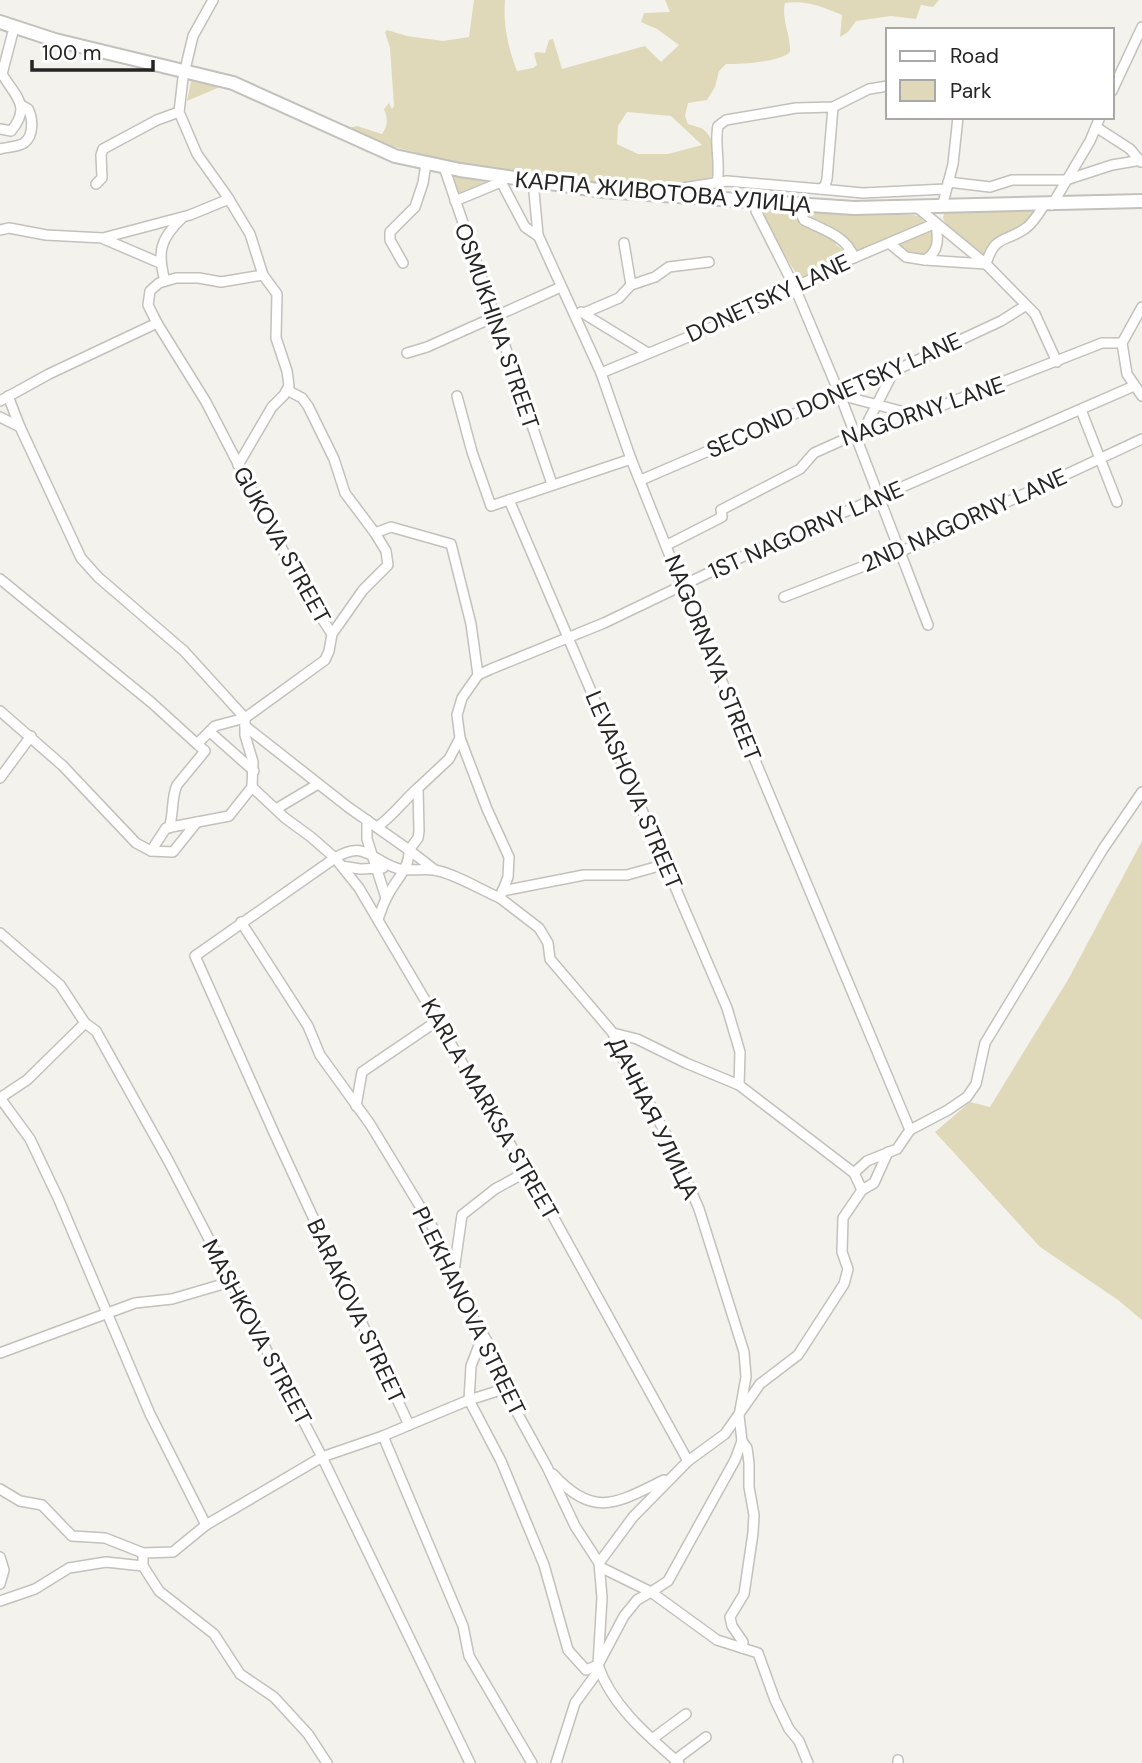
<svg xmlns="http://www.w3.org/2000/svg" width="1142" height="1763" font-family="'DM Sans',sans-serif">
  <rect width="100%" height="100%" fill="#f3f2ec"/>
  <g fill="#dfd9b9" fill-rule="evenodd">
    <path d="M 474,0 L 505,0 C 503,26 508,47 517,71 L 533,68 L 537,65 L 534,54 L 536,52 L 545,53 L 549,40 L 553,39 L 562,69 L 645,46 L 661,62 L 679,45 L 657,29 L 641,22 L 644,13 L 670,12 L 665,0 L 939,0 L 933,7 L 921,5 L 916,19 L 891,16 L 856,21 L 848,32 L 840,37 L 842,15 C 823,7 806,0 785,3 C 781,19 791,35 790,52 C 781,62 740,64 726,64 L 719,71 L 715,87 L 707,100 L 688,103 L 685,116 L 688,124 C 693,126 701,127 704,130 C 717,140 721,173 707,181 L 652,190 L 579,182 L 579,176 L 564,174 L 563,180 L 447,164 L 414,152 L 380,143 L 348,128 L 357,126 L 382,134 C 388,125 388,119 384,109 L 389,103 L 392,109 L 394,106 L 390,48 L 385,32 L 387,30 L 407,36 L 443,41 L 469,37 ZM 627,112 L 671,116 L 702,145 L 668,154 L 638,154 L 617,144 L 618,126 Z"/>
    <polygon points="191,81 220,87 187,101"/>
    <polygon points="449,175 490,183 461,194 454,190"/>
    <polygon points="787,210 799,220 835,238 836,245 849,254 848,257 832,256 829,266 804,280 800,279 785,256 782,256 763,220 762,211"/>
    <path d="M 1037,210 C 1034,214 1031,220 1027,224 C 1009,238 995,233 984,257 L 948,229 L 943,218 L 944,213 Z"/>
    <path d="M 806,211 L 912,215 L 919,216 L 924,222 L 923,227 L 855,255 C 851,232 821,227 805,217 Z"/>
    <polygon points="934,228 935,242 928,256 911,257 895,245"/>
    <polygon points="1142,841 1142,1320 1118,1300 1040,1247 935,1132 970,1102 990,1107 1069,978"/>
  </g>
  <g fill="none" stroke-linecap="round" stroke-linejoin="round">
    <defs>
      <g id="street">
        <polyline points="213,0 193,36 183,78 179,112 197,154 227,196 250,234 263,275 277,294 276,338 287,371 289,386 284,395 272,407 238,465"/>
        <polyline points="1112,91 1142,27"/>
        <polyline points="1096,127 1130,149 1141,162"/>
        <path d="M 0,129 L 11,131 C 32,106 15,96 2,74 L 14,28"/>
        <path d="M 0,149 C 7,147 18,147 24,143 C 34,136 33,118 28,109 L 21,105"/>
        <polyline points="444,167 552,484"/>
        <polyline points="498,176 525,227 538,236"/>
        <polyline points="533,181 538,235 601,373 631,459 682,586 910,1130"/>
        <polyline points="948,182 990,187 1012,180 1066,180 1112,165 1142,160"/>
        <path d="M 717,183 C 721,164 714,144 718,126 L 726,120 L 796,108 L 833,107 L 869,89 L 888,86"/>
        <polyline points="96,184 102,178 101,155 103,149 157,120 179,112"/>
        <polyline points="820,189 863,193 946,189"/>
        <polyline points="664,191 727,181 820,189 825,186 827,179 833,107"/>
        <polyline points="455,201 501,182"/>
        <polyline points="756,202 756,211 795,288 840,395 928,625"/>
        <path d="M 797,205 L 804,220 C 823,230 847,236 854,258"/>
        <polyline points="1052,205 1090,141 1100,117"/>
        <polyline points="942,207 953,164 958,117"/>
        <polyline points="918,208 986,264 1035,314 1057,362"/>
        <polyline points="0,230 9,228 46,235 103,238 190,215 229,199"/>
        <polyline points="104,239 160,263"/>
        <polyline points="624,243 631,285"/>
        <path d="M 925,260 L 986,264 C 995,234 1005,243 1026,228 C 1034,222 1039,213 1044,205"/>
        <polyline points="403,263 390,240 390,232 415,207 423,183 426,164"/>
        <path d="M 165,281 C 157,252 160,239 182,218"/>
        <polyline points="1142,307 1122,343 1127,374 1142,396"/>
        <polyline points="581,312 648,353"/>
        <polyline points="584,313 619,298 631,285 655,277 669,267 709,262"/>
        <polyline points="407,353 427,347 561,287"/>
        <path d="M 601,373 L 744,314 L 844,262 L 936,223 C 938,238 940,251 925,260 L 906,257 L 889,243"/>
        <polyline points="287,390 302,398 308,406 334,459 345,493 375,533"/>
        <polyline points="840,395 912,414"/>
        <polyline points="8,396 20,427"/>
        <polyline points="457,396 472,452 491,506 631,459"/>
        <polyline points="0,401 49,374 157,323"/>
        <polyline points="1081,410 1117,502"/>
        <polyline points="0,417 20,427 81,558 98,577 184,651 245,718 215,726 197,744 152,703 0,579"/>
        <polyline points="863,431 894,371"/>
        <polyline points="641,480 894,371 1001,321 1025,306"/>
        <polyline points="509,500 727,1008 740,1052 739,1085"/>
        <polyline points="667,545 722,517 721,510 800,469 814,453 883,422 933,409 1102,343 1122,343"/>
        <polyline points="784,597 900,552 1142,439"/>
        <polyline points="332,634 363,590 388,565 386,551 375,533 391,527 451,544 471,624 478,675"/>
        <polyline points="0,711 63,766 136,843 151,851 173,852 197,822"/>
        <polyline points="245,726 348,807 409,850 418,838 419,831 418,788 449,759 460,738"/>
        <polyline points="210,732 254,771"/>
        <polyline points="0,778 31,736"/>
        <polyline points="252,787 285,818 311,837 335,858 359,888 555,1220 688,1461"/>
        <polyline points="276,809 318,784"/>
        <polyline points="367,820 367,839 386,898"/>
        <path d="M 377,827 C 393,816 403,801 418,788"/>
        <path d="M 169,828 C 174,814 171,798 177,785 L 205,751 L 197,744"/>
        <polyline points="409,850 435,870"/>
        <polyline points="151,851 166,828 229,816 252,787 253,762 245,735 245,718 325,660 329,651 332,634 304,591 206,402 157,323 148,305 150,291 159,283 176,278 199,278 221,282 263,275"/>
        <polyline points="342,866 360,869 383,868"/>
        <polyline points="502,891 584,875 627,875 666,864"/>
        <path d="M 500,898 C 481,890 454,873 434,870 C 421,868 408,872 396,868 C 370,859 365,840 335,858 L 195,956 L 275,1135 L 409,1425 L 383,1436 L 463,1626 L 469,1656 L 532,1763"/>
        <path d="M 378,919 C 381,912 383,904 387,897 C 395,880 410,869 409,850"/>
        <polyline points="241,922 308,1026 320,1055 370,1124 435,1231 471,1314 494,1353 504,1389 547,1467 575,1526 599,1563"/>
        <polyline points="0,933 60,985 85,1023 96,1031 169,1162 322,1457 470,1763"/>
        <polyline points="613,1033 637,1039 686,1063 739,1085 854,1173 862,1190"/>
        <polyline points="0,1098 30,1139 59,1200 150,1414 206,1525"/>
        <polyline points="0,1098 27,1080 85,1023"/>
        <polyline points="356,1106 362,1072 437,1021"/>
        <polyline points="854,1173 867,1161 897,1149 910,1130 948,1110 967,1097 976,1084 985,1043 1103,849 1142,792"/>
        <polyline points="454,1271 462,1215 495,1189 526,1172"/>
        <polyline points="483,1335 471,1366 469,1400 501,1461 544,1565 568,1650 586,1670 598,1665 624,1616 637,1600 651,1592 717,1640 758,1653 775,1700 789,1729 799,1741 808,1763"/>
        <polyline points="0,1353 135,1303 172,1299 230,1282"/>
        <polyline points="409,1425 469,1400 504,1389"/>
        <polyline points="742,1441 747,1448 749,1463 749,1487 754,1515 753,1533 744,1594 730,1617 732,1626 743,1642 742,1648"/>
        <path d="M 553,1474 C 594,1519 617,1503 664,1480"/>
        <polyline points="0,1489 20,1501 42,1505 72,1536 105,1538 143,1553 173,1552 206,1525 322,1457 383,1436"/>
        <polyline points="143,1553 143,1566 159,1591 214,1634 240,1674 274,1697 308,1734 327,1763"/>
        <polyline points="0,1557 4,1570 0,1584"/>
        <polyline points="600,1567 651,1592 668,1581 735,1460 742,1441 739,1416 746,1377 744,1352 699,1209 669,1140 640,1086 620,1054 613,1033 550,959 548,943 539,928 500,898 508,877 509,857 487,809 460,738 457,715 462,698 478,675 491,669 604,623 748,554 1134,386"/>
        <polyline points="0,1601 35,1589 69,1568 106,1562 143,1566"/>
        <polyline points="652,1739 686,1714"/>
        <polyline points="675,1760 706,1737"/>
        <polyline points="898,1760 898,1763"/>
        <polyline points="556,1763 575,1703 599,1670"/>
        <path d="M 679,1763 C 648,1736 611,1705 598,1665 L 602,1597 L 599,1563 L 633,1517 L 688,1461 L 725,1434 L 760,1384 L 798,1355 L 844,1284 L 848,1269 L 842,1252 L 843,1218 L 862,1190 L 874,1183 L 888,1152"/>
      </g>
      <polyline id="secondary" points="0,22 55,40 233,83 395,156 460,170 604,191 854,208 1142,201"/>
    </defs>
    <use href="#street" stroke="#c2c1bb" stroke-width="12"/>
    <use href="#secondary" stroke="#c2c1bb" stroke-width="16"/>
    <use href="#street" stroke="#fff" stroke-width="9"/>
    <use href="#secondary" stroke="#fff" stroke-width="12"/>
  </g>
  <g text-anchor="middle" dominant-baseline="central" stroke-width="7" stroke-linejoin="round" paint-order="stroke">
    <g font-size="23" fill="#252523" stroke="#fff">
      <text transform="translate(663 192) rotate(5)">КАРПА ЖИВОТОВА УЛИЦА</text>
      <text transform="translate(768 298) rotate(-25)">DONETSKY LANE</text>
      <text transform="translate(497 326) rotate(71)">OSMUKHINA STREET</text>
      <text transform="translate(834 395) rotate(-24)">SECOND DONETSKY LANE</text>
      <text transform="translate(923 411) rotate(-19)">NAGORNY LANE</text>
      <text transform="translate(964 520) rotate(-24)">2ND NAGORNY LANE</text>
      <text transform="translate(806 530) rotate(-24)">1ST NAGORNY LANE</text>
      <text transform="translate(282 545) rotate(61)">GUKOVA STREET</text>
      <text transform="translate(713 658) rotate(68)">NAGORNAYA STREET</text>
      <text transform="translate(634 790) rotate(67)">LEVASHOVA STREET</text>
      <text transform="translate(490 1109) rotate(60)">KARLA MARKSA STREET</text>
      <text transform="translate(654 1118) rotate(64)">ДАЧНАЯ УЛИЦА</text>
      <text transform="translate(356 1311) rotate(65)">BARAKOVA STREET</text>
      <text transform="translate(469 1311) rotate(64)">PLEKHANOVA STREET</text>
      <text transform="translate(257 1332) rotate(62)">MASHKOVA STREET</text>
    </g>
  </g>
  <rect x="886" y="28" width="228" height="91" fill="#ffffff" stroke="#a8a8a7" stroke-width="2"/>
  <rect x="900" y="51" width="35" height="10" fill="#ffffff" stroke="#a8a8a7" stroke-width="2"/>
  <text x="950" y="63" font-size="21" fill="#252523">Road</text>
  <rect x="900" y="80" width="35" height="21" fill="#dfd9b9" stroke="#a8a8a7" stroke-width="2"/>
  <text x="950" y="98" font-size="21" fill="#252523">Park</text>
  <path d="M32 60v10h121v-10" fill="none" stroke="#252523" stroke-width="3.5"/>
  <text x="42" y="60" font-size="21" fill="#252523" stroke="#ffffff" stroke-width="5" paint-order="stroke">100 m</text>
</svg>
